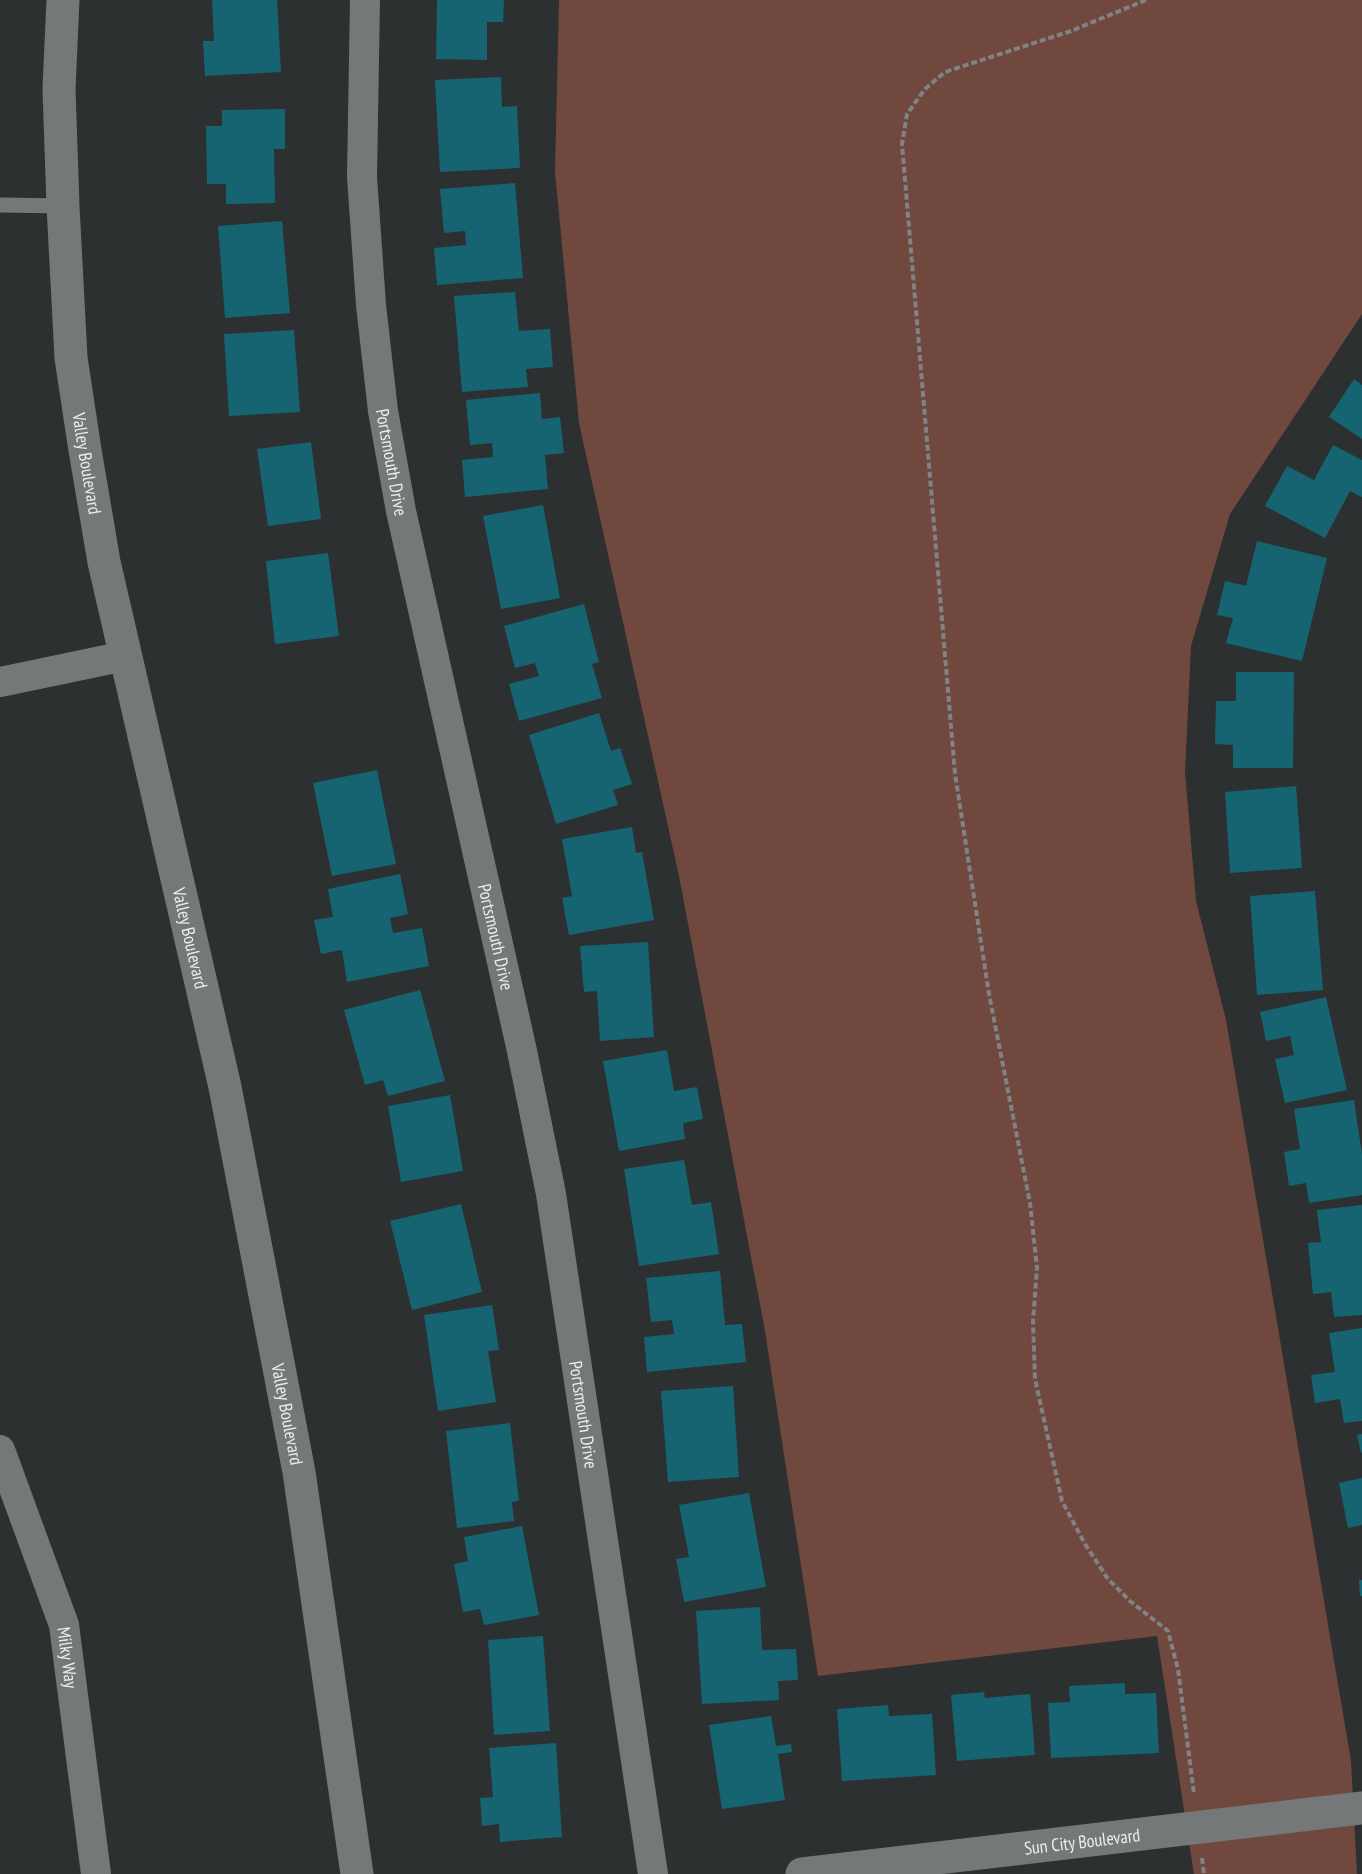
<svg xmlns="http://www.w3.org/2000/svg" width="1362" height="1874" font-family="'PT Sans Narrow',sans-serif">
  <rect width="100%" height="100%" fill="#2c3030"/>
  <polygon fill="#71483e" points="559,0 1362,0 1362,314 1230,514 1191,646 1185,772 1196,901 1226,1020 1351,1761 1357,1874 1194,1874 1157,1636 818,1676 765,1331 679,876 579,423 555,172"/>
  <g fill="#166472">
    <polygon points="212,0 277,0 281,72 205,76 203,41 214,41"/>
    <polygon points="437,0 504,0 503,22 487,22 487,60 436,59"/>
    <polygon points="501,77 502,107 517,106 520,168 440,172 435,80"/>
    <polygon points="285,109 285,149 274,149 275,203 226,204 226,184 207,184 206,126 222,126 222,110"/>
    <polygon points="515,183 523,278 437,285 434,248 466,245 465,231 444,233 440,189"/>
    <polygon points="282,221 290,313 225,318 218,226"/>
    <polygon points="515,292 519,331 550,329 553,367 526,369 528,387 462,392 454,296"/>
    <polygon points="294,330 300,412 229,416 224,334"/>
    <polygon points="1354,379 1362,385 1362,439 1329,417"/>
    <polygon points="540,393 542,419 560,417 564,453 545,455 548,489 465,497 462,460 493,457 492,443 470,445 466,400"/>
    <polygon points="311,442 321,519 268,526 257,449"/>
    <polygon points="1333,445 1362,460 1362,497 1350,491 1325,538 1265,506 1287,466 1314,480"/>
    <polygon points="543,505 560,598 501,609 483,516"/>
    <polygon points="1257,541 1327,558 1302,661 1226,643 1233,618 1217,615 1225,581 1246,586"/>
    <polygon points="328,553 339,636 275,644 266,561"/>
    <polygon points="584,604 599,662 592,664 602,698 519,721 509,684 539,676 535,663 515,668 504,626"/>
    <polygon points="1236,672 1294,672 1293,768 1233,768 1233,745 1215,744 1216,701 1236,701"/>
    <polygon points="599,713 611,751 620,748 632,784 613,790 618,805 556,824 529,735"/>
    <polygon points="377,770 396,864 332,876 313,783"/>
    <polygon points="1296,786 1302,868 1230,873 1225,792"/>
    <polygon points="632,827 636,853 642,852 654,920 569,935 562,898 572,896 562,839"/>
    <polygon points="400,874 408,914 390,918 393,933 422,928 429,966 347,982 342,950 321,954 314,920 333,917 328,889"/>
    <polygon points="1315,891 1323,990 1257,995 1250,896"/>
    <polygon points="648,942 654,1037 600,1041 597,991 584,992 580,946"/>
    <polygon points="420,990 445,1081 388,1096 383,1080 365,1085 344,1010"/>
    <polygon points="1326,997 1347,1090 1285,1103 1275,1059 1294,1055 1290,1036 1266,1041 1260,1012"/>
    <polygon points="667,1050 674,1091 697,1087 703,1119 683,1123 685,1139 619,1151 603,1061"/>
    <polygon points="450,1095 463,1171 401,1182 388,1106"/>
    <polygon points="1354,1100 1362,1154 1362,1195 1309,1203 1306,1183 1289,1186 1284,1152 1300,1149 1294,1109"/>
    <polygon points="684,1160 692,1205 711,1202 719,1254 639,1266 624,1169"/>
    <polygon points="461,1204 482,1292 412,1310 390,1221"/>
    <polygon points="1362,1205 1362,1315 1334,1317 1331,1292 1313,1294 1308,1243 1321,1242 1317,1210"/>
    <polygon points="720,1271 725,1325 742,1324 746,1362 647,1372 644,1337 674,1334 672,1320 651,1322 646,1278"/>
    <polygon points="492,1305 499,1350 488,1351 496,1402 438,1411 424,1315"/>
    <polygon points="1362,1328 1362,1421 1344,1423 1340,1399 1315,1403 1311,1375 1335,1372 1329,1333"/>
    <polygon points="733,1386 739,1477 668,1482 661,1391"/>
    <polygon points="510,1423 519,1501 512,1502 514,1521 457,1528 446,1431"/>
    <polygon points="1362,1434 1362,1453 1361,1453 1357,1435"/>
    <polygon points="1362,1478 1362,1525 1348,1528 1339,1483"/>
    <polygon points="749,1493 766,1587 684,1602 676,1559 689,1557 679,1505"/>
    <polygon points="522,1526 539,1615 484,1625 480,1609 463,1612 454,1564 468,1561 464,1537"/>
    <polygon points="1359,1580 1362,1580 1362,1596 1360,1596"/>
    <polygon points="760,1607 762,1650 796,1649 798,1680 778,1681 779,1700 702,1704 696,1611"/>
    <polygon points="543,1636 550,1731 494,1735 488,1640"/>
    <polygon points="1125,1683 1125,1694 1156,1693 1159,1753 1051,1758 1048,1703 1070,1702 1069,1686"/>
    <polygon points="984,1692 985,1698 1030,1694 1035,1755 957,1761 951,1695"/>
    <polygon points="888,1705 889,1716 932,1714 936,1775 842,1781 837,1709"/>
    <polygon points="771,1716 776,1746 791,1744 792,1752 778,1754 785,1800 722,1809 709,1725"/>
    <polygon points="556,1743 562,1837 500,1842 499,1824 482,1826 480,1798 493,1797 489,1748"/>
  </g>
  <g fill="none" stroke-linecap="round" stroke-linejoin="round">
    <g stroke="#7f8383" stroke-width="4" stroke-dasharray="6 3" stroke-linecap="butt">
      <polyline points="1146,0 1071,31 945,72 925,89 907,114 902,144 955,774 989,994 1030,1203 1037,1268 1033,1322 1035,1379 1062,1501 1085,1544 1108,1579 1130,1601 1168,1631 1178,1669 1194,1794"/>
      <polyline points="1202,1858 1204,1874"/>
    </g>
    <polyline stroke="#747879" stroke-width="15" points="0,205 63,206"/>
    <g stroke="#747879" stroke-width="30">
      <path id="s1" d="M 365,0 L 362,177 L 371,305 L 383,411 L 401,511 L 522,1051 L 551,1194 L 653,1874"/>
      <polyline points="0,682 125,656"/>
      <path id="s2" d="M 0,1450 L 64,1625 L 96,1874"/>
    </g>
    <g stroke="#747879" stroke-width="33">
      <path id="s3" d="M 63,0 L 59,89 L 63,206 L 71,358 L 85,450 L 104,562 L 225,1087 L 299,1472 L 357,1874"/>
      <path id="s4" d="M 802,1874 L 1362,1808"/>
    </g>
  </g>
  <g text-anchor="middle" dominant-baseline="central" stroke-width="4.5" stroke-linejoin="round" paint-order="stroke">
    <g font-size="18" fill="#ebeeee" stroke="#222627">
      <text stroke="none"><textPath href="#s1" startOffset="464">Portsmouth Drive</textPath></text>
      <text stroke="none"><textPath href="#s3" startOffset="465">Valley Boulevard</textPath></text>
      <text stroke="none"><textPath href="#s1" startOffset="950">Portsmouth Drive</textPath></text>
      <text stroke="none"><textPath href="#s3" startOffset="951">Valley Boulevard</textPath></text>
      <text stroke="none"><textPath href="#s3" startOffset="1437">Valley Boulevard</textPath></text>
      <text stroke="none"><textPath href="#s1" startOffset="1436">Portsmouth Drive</textPath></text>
      <text stroke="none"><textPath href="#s2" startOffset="219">Milky Way</textPath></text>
      <text stroke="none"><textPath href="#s4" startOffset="282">Sun City Boulevard</textPath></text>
    </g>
  </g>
</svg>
